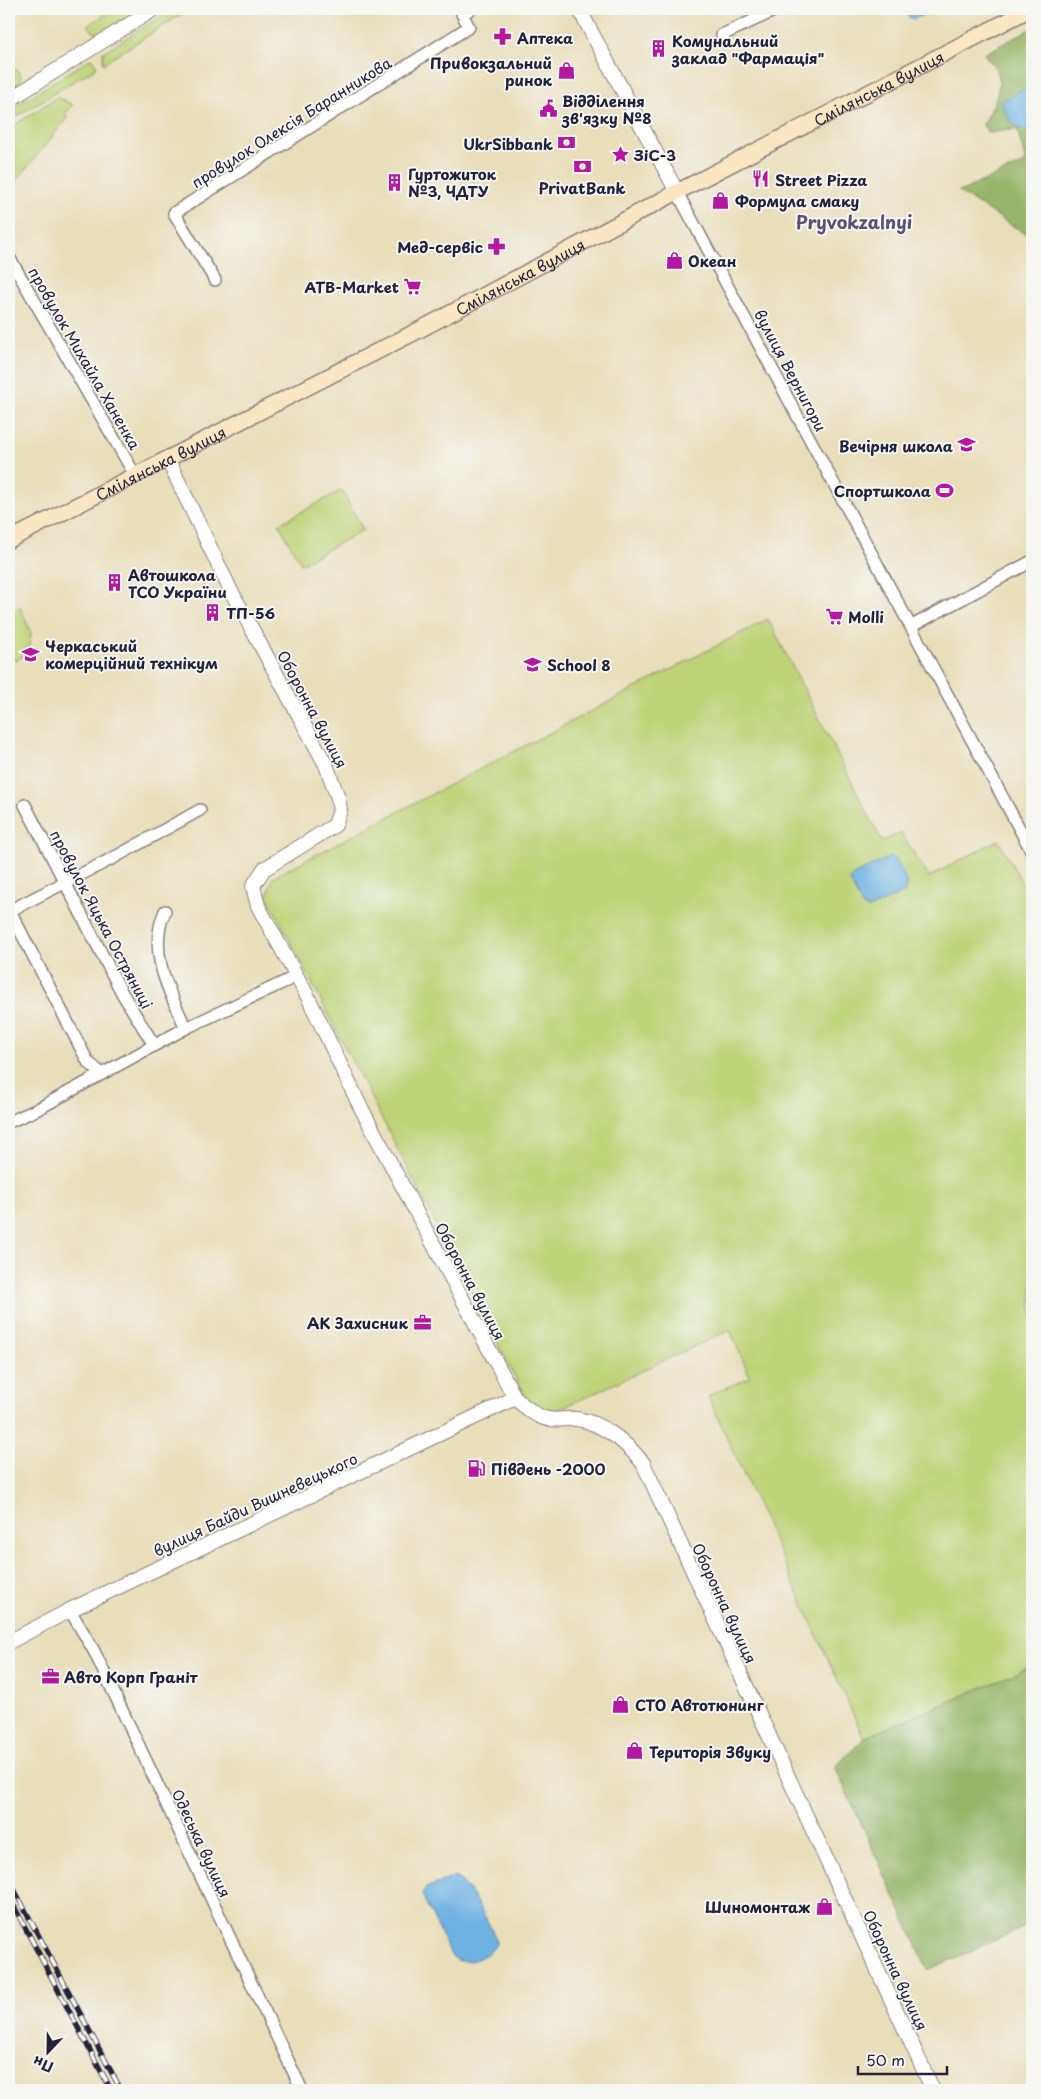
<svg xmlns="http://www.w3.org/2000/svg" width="1041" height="2099" font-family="'Playpen Sans',sans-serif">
  <rect width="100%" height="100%" fill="#f6f6f2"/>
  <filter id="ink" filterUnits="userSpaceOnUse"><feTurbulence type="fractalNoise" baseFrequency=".02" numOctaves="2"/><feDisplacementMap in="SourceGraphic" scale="10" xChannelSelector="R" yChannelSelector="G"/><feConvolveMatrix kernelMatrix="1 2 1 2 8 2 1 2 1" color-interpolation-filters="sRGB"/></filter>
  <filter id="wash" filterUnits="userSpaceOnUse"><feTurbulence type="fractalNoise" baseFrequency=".0096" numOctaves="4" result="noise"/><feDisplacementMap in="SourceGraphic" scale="20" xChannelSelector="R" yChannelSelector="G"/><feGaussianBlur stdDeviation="1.12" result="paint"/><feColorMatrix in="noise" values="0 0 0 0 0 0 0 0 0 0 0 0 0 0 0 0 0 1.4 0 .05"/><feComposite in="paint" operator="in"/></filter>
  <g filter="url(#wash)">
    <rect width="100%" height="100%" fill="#e8deba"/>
    <g fill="#bed377" stroke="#707a59">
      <path d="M 115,9 L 141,9 L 101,33 C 94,34 91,30 88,25 Z"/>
      <polygon points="173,9 190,9 103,64 103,52"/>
      <polygon points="92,58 97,67 9,121 9,110"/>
      <polygon points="17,69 21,76 21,81 9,91 9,74"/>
      <polygon points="57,97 73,105 65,114 68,117 9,190 9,129"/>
      <polygon points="342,490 363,530 301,564 279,524"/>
      <polygon points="20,607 31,633 28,652 16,661 14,660 9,649 9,613"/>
      <polygon points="768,619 882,841 901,833 929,877 998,840 1032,900 1032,1666 864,1738 708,1396 750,1377 730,1330 549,1414 529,1404 267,896 273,877"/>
    </g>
    <g fill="#96b568" stroke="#5c6c52">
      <path d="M 1032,28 L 1032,238 L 959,192 L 1026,162 L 1017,129 L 988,133 L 983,125 C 991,110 1002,92 998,73 C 996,67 988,60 984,54 Z"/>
      <polygon points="1032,1666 1032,1924 928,1970 835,1767 864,1738"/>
    </g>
    <g fill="#6eb2e3" stroke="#486a8f">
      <polygon points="904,9 934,9 914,19 909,17"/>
      <polygon points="1032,84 1032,131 1017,128 1010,121 1001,102"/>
      <polygon points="890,857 896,859 907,883 905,892 869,909 862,906 850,881 853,875"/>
      <path d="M 455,1877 C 466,1879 493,1930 497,1942 C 491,1957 461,1969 451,1955 L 422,1895 L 426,1888 Z"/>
    </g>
  </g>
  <g filter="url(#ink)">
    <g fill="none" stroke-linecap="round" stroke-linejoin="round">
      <defs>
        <g id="minor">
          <polyline points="722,35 778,9"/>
          <polyline points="677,192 1032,852"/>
          <polyline points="9,257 135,475"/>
          <polyline points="215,280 174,213 469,27 462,14 471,9"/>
          <polyline points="912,626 1032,561"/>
          <polyline points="25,805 122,993 154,1045"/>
          <polyline points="9,909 88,1062 102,1074"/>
          <polyline points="9,911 117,856 200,810"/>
          <path d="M 165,911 C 147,951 169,992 186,1028"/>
          <polyline points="9,1122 36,1110 186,1028 297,976"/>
          <polyline points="70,1610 94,1651 302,2090"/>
        </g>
        <g id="tertiary">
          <polyline points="579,9 677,192"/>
          <polyline points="9,100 154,9"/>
          <path d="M 167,458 L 230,589 L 326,765 L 338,798 L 340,810 L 335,825 L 264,869 L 253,886 L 258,906 L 308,997 L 359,1104 L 515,1398 C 524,1406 536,1417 548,1419 C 557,1421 567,1418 576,1419 C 602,1422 627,1443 643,1463 L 933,2090"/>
          <polyline points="9,1642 70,1610 515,1398"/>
        </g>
        <g id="secondary">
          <path id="s1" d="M 9,540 L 421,329 L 677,192 L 1030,9"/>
        </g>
      </defs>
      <use href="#minor" stroke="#85807a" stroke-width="14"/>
      <use href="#tertiary" stroke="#85807a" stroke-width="16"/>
      <use href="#secondary" stroke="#85807a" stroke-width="18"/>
      <use href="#minor" stroke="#fff" stroke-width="11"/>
      <use href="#tertiary" stroke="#fff" stroke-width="14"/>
      <use href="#secondary" stroke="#fbe6c3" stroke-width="15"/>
      <defs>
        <g id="rail">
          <polyline points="9,1880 121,2090"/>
          <polyline points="9,1897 111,2090"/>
        </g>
      </defs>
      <use href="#rail" stroke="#22223b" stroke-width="5.5"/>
      <use href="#rail" stroke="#f6f6f2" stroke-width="4" stroke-dasharray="11" stroke-linecap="butt"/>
    </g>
  </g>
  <defs>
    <symbol id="pharmacy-bare" viewBox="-9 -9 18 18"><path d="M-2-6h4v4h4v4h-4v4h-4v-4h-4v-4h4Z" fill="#b5179e" stroke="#f6f6f2" stroke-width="2.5" paint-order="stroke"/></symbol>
    <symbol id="building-bare" viewBox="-9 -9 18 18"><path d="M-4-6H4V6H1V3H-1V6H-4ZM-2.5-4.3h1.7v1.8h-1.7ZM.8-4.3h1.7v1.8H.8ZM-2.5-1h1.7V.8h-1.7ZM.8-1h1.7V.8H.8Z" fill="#b5179e" stroke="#f6f6f2" stroke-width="2.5" paint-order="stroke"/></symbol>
    <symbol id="shop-bare" viewBox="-9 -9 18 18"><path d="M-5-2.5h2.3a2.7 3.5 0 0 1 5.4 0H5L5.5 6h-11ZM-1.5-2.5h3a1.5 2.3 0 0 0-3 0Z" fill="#b5179e" stroke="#f6f6f2" stroke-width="2.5" paint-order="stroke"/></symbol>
    <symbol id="civic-bare" viewBox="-9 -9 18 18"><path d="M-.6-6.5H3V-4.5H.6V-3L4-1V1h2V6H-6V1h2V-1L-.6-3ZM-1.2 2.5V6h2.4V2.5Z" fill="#b5179e" stroke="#f6f6f2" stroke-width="2.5" paint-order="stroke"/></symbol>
    <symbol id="bank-bare" viewBox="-9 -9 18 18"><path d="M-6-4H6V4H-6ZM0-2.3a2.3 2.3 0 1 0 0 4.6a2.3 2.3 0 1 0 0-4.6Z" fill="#b5179e" stroke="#f6f6f2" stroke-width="2.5" paint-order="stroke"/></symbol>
    <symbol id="sight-bare" viewBox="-9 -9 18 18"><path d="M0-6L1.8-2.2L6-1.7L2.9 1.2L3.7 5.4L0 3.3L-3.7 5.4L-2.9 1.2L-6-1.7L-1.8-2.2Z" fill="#b5179e" stroke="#f6f6f2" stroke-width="2.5" paint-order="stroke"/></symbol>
    <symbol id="restaurant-bare" viewBox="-9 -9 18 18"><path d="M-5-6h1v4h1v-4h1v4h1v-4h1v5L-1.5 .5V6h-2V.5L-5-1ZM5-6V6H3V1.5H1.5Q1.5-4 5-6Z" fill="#b5179e" stroke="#f6f6f2" stroke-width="2.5" paint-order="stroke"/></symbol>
    <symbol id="supermarket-bare" viewBox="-9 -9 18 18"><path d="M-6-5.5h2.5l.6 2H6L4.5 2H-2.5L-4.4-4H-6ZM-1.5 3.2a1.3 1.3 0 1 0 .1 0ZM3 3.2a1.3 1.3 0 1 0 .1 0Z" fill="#b5179e" stroke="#f6f6f2" stroke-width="2.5" paint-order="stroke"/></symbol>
    <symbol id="school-bare" viewBox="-9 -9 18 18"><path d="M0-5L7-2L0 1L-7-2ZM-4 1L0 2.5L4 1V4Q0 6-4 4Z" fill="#b5179e" stroke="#f6f6f2" stroke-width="2.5" paint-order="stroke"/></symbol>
    <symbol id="stadium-bare" viewBox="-9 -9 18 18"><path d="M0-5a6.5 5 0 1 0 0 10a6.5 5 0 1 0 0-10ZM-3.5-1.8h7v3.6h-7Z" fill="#b5179e" stroke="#f6f6f2" stroke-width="2.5" paint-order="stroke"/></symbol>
    <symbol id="university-bare" viewBox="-9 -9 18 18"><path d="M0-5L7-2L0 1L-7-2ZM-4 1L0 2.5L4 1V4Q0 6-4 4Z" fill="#b5179e" stroke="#f6f6f2" stroke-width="2.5" paint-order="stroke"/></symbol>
    <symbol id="office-bare" viewBox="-9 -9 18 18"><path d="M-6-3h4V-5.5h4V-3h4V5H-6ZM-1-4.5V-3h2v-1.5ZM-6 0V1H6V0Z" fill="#b5179e" stroke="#f6f6f2" stroke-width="2.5" paint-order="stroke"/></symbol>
    <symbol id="fuel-bare" viewBox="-9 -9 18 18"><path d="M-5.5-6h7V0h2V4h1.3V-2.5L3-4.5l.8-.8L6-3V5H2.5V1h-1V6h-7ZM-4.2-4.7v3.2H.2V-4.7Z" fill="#b5179e" stroke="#f6f6f2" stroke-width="2.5" paint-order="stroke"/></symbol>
  </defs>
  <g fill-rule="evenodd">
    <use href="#pharmacy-bare" x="490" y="24" width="25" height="25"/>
    <use href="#building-bare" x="646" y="36" width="25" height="25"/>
    <use href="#shop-bare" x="554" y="58" width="25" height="25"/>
    <use href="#civic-bare" x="536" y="96" width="25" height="25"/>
    <use href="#bank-bare" x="554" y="130" width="25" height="25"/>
    <use href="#sight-bare" x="608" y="142" width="25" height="25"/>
    <use href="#bank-bare" x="570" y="154" width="25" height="25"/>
    <use href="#restaurant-bare" x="748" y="166" width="25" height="25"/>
    <use href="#building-bare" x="382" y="170" width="25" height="25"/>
    <use href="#shop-bare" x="708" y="188" width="25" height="25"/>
    <use href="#pharmacy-bare" x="484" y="234" width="25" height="25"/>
    <use href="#shop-bare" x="662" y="248" width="25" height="25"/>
    <use href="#supermarket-bare" x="400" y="274" width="25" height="25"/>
    <use href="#school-bare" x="954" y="432" width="25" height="25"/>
    <use href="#stadium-bare" x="932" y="478" width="25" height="25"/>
    <use href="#building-bare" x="102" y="570" width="25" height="25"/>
    <use href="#building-bare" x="200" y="600" width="25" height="25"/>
    <use href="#supermarket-bare" x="822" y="604" width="25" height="25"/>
    <use href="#university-bare" x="18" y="642" width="25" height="25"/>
    <use href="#school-bare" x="520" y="652" width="25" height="25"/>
    <use href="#office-bare" x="410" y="1310" width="25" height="25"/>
    <use href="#fuel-bare" x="464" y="1456" width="25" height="25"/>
    <use href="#office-bare" x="38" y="1664" width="25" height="25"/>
    <use href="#shop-bare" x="608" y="1692" width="25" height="25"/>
    <use href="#shop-bare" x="622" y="1738" width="25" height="25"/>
    <use href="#shop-bare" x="812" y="1894" width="25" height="25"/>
  </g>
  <g text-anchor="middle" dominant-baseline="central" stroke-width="4" stroke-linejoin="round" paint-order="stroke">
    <g font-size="15" font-weight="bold" fill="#22223b" stroke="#f6f6f2" text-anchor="start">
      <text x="517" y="37">Аптека</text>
      <text x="672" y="40">Комунальний<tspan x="672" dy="17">заклад "Фармація"</tspan></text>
      <text x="552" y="62" text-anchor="end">Привокзальний<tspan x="552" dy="17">ринок</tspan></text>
      <text x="562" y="100">Відділення<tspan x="562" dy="17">зв'язку №8</tspan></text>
      <text x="553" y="143" text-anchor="end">UkrSibbank</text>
      <text x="634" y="154">ЗіС-3</text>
      <text x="408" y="173">Гуртожиток<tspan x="408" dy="17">№3, ЧДТУ</tspan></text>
      <text x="775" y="179">Street Pizza</text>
      <text x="582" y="187" text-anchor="middle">PrivatBank</text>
      <text x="735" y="200">Формула смаку</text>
      <text x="483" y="246" text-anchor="end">Мед-сервіс</text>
      <text x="688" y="260">Океан</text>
      <text x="399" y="286" text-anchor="end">ATB-Market</text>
      <text x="953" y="445" text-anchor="end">Вечірня школа</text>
      <text x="931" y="490" text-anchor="end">Спортшкола</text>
      <text x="128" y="574">Автошкола<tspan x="128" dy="17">ТСО України</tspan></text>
      <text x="226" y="612">ТП-56</text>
      <text x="848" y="616">Molli</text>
      <text x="45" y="645">Черкаський<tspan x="45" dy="17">комерційний технікум</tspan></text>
      <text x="547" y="664">School 8</text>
      <text x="408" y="1322" text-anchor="end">АК Захисник</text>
      <text x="491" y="1468">Південь -2000</text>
      <text x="64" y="1676">Авто Корп Граніт</text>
      <text x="635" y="1704">СТО Автотюнинг</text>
      <text x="649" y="1751">Територія Звуку</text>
      <text x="810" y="1906" text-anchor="end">Шиномонтаж</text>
    </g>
    <g font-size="15" fill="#22223b" stroke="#f6f6f2">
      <text stroke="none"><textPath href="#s1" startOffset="980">Смілянська вулиця</textPath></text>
      <text transform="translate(291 122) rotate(-32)">провулок Олексія Баранникова</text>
      <text stroke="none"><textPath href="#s1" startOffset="575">Смілянська вулиця</textPath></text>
      <text transform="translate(85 358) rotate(60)">провулок Михайла Ханенка</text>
      <text transform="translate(791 370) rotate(62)">вулиця Вернигори</text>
      <text stroke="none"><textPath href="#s1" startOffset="170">Смілянська вулиця</textPath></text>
      <text transform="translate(313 709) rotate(62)">Оборонна вулиця</text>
      <text transform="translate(102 919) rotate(62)">провулок Яцька Остряниці</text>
      <text transform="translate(471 1281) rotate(62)">Оборонна вулиця</text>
      <text transform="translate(255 1504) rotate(-25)">вулиця Байди Вишневецького</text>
      <text transform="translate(725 1603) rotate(65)">Оборонна вулиця</text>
      <text transform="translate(202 1843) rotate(65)">Одеська вулиця</text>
      <text transform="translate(896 1970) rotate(65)">Оборонна вулиця</text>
    </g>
    <g font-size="18" font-weight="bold" fill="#5a5174" stroke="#f6f6f2">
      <text x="854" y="221">Pryvokzalnyi</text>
    </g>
  </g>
  <rect width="1041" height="2099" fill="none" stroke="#f6f6f2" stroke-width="30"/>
  <g transform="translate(48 2052) rotate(202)" stroke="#f6f6f2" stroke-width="4" paint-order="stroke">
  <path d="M0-4L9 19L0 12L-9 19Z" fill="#22223b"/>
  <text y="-8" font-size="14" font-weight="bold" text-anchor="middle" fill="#22223b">Пн</text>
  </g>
  <path d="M858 2066v8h89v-8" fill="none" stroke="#22223b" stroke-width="2.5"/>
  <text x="866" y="2066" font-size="15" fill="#22223b" stroke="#f6f6f2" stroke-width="4" paint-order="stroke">50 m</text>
</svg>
